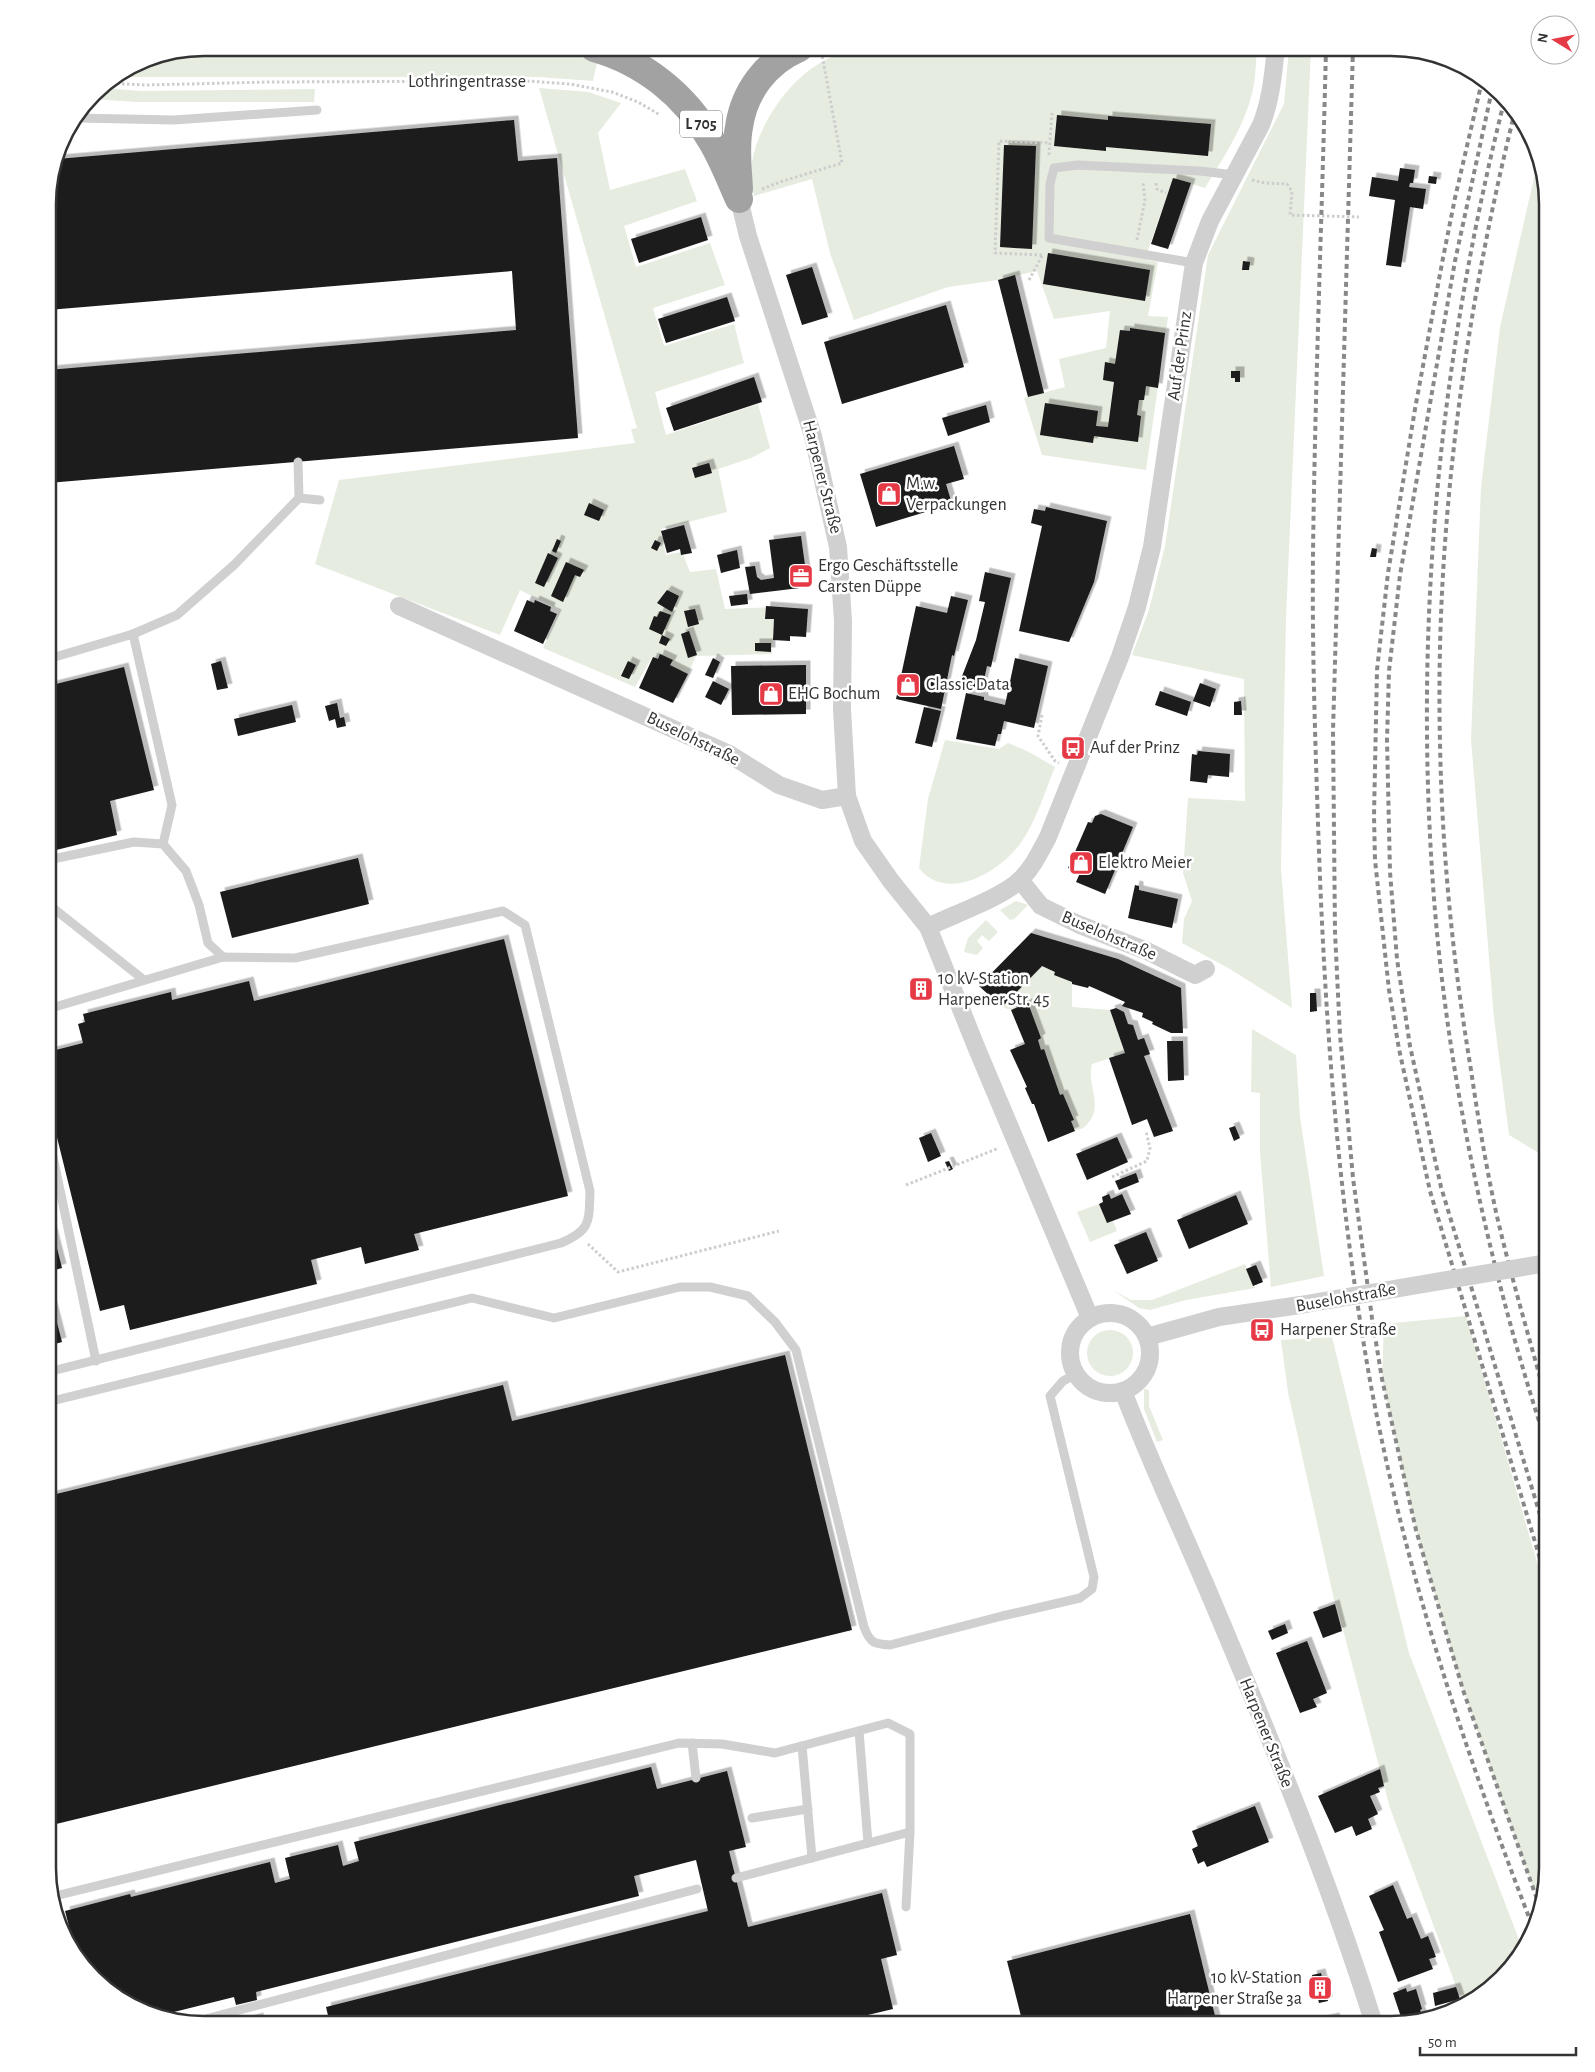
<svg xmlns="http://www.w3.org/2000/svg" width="1595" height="2072" font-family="'Alegreya Sans',sans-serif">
  <defs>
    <filter id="shadow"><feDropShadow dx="4.5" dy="-4.5" stdDeviation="0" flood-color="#0004"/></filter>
  </defs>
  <rect width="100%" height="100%" fill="#fff"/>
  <g fill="#e6ecdf">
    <polygon points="205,48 553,48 598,58 593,81 539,77 116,77 145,59"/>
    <path d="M 860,48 L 1257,48 C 1256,59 1256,71 1254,83 C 1249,119 1224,157 1205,188 L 1173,178 L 1148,250 L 1147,260 L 1158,262 L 1148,316 L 1168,317 L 1146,470 L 1042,455 L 1024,398 L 1065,387 L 1059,359 L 1106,348 L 1110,311 L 1054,319 L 1037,271 L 998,280 L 948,287 L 854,320 L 830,253 L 812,179 L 754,196 C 752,185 751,173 752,162 C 758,126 787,83 817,65 C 830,56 845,52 860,48 Z"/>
    <polygon points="1289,48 1311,48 1286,618 1281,868 1292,1008 1230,969 1182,943 1184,919 1192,901 1183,873 1188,798 1245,801 1244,679 1132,655 1149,610 1165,546 1208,255 1284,104"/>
    <polygon points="100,88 142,91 315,89 314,102 136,102 92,99"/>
    <polygon points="539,88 588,92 621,103 598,133 610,190 685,169 697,201 624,226 636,267 710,243 725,285 653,308 664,346 734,324 744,363 655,392 666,435 758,404 770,448 751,458 718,469 727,512 661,529 666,555 682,552 690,572 716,569 725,609 775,607 772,654 696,656 688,674 652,657 635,687 543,648 560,610 520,590 500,635 315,564 339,480 635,443 631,429 637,428"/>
    <polygon points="1539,156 1542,164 1547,205 1547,679 1546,704 1547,759 1547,1158 1509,1135 1494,1018 1471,739 1481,487 1500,327"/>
    <path d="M 945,740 L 999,749 L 1008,743 L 1027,751 L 1055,767 C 1045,791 1037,819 1022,841 C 1002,871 947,904 919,868 L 928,799 Z"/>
    <polygon points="1016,901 1028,905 1014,919 1010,920 1000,910"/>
    <polygon points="986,920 998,932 989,941 982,935 977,941 983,948 977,955 964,952 968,938"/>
    <path d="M 1042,966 L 1055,972 L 1055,975 L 1072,982 L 1072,1007 L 1110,1010 L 1125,1053 L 1092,1064 C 1086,1084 1104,1106 1088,1123 C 1085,1128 1079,1130 1075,1130 L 1071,1121 L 1073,1120 L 1056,1086 L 1058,1084 L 1056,1084 L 1052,1075 L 1054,1074 L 1044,1049 L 1041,1050 L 1038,1040 L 1040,1039 L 1028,1003 L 1011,1010 L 1002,1007 Z"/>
    <polygon points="1252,1029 1296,1055 1300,1117 1324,1276 1271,1287 1260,1152 1260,1093 1251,1092"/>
    <polygon points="1099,1204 1107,1223 1113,1221 1117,1231 1090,1242 1077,1212"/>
    <polygon points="1245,1264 1255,1288 1186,1300 1150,1310 1139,1308 1113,1290 1131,1300 1152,1300"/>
    <polygon points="1466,1316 1547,1597 1547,1868 1539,1899 1531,1883 1463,1690 1416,1530 1382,1379 1384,1324"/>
    <circle cx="1110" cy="1353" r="23"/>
    <polygon points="1332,1337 1409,1653 1523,1950 1477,1998 1463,2005 1390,1808 1336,1603 1335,1604 1288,1392 1281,1340"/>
    <polygon points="1144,1389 1149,1390 1149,1406 1163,1440 1157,1442 1144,1409"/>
  </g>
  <g fill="#1a1a1a" filter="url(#shadow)">
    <polygon points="1057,115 1108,120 1108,116 1211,124 1208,156 1106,147 1106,151 1054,146"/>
    <polygon points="514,120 518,161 557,158 578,438 48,483 48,370 516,330 512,271 48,310 48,194 57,159"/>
    <polygon points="1004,145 1036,146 1032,249 1000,247"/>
    <polygon points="1400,168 1415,170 1413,183 1410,183 1409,187 1426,189 1423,209 1410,207 1401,267 1386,265 1395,200 1369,196 1372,177 1398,181"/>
    <polygon points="1429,176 1437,177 1436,184 1428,183"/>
    <polygon points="1173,178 1191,183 1168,249 1151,244"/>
    <polygon points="701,217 708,240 639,263 631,239"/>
    <polygon points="1048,253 1150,270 1145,301 1043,284"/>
    <polygon points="1243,261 1250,262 1249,270 1242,270"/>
    <polygon points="812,267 828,317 802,325 786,275"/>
    <polygon points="1015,275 1044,393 1028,397 998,280"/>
    <polygon points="727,297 735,321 666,343 658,319"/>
    <polygon points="946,305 964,367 842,404 824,342"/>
    <polygon points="1130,328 1165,333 1158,388 1146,386 1144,400 1139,400 1137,415 1141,416 1138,442 1094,436 1093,443 1040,435 1045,403 1098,411 1096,426 1108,427 1114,382 1103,380 1105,362 1115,364 1120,330 1130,331"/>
    <polygon points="1231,371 1240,371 1240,382 1235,382 1235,378 1231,378"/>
    <polygon points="754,377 762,402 674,431 666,408"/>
    <polygon points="986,405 990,422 948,436 942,418"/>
    <polygon points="954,446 964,479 946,484 952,504 876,527 860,474"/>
    <polygon points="709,463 712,473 695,478 692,468"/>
    <polygon points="589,503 604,510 599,521 584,515"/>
    <polygon points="1046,507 1107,521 1094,582 1069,642 1019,631 1042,526 1031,523 1034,509 1045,511"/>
    <polygon points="684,525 692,553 681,555 680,549 667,553 661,531"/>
    <polygon points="801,536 808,587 750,594 745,567 755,566 757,577 761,580 774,578 769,540"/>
    <polygon points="557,539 561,541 556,553 552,551"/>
    <polygon points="655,540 661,543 657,551 651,548"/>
    <polygon points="1372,548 1377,549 1376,557 1370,557"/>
    <polygon points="737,550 740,568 721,573 717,555"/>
    <polygon points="548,553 558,558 544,587 535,583"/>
    <polygon points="566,562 584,570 580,577 575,575 563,602 551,596"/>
    <polygon points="985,572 1011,578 991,667 987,666 982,689 959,684 976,640 985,602 979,601"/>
    <polygon points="667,590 679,596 672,612 657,603"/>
    <polygon points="747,594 748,604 731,606 729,596"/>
    <polygon points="951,596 968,600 954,656 952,655 941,709 896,699 916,606 947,613"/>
    <polygon points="527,600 534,603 535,600 551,607 550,611 557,614 543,644 514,631"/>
    <polygon points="766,606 808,609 806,637 790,636 790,641 773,640 774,619 765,619"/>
    <polygon points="695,609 699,624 688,627 684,611"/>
    <polygon points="660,611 671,615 662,635 649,629 654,616 657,617"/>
    <polygon points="689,631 697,655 688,658 681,634"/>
    <polygon points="662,635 670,639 666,646 659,643"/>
    <polygon points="755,643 771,643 771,652 755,651"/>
    <polygon points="660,654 673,660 670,665 688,674 673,703 639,688 653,657 658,659"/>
    <polygon points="713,658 720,662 713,678 705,675"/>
    <polygon points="1015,658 1048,666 1034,728 1004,721 1001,734 998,734 995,746 956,739 966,693 984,697 984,700 1005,705"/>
    <polygon points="221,661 228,688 217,690 211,664"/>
    <polygon points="628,661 636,665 629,679 621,676"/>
    <polygon points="806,665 806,714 732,715 731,666"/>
    <polygon points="124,667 154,790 110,801 117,835 48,852 48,686"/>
    <polygon points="713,681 729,689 721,705 705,697"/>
    <polygon points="1200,683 1216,689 1210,707 1193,701"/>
    <polygon points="1160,691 1191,702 1187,716 1155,705"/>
    <polygon points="1241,701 1242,715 1234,715 1234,702"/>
    <polygon points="337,703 340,718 344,717 346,726 337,728 335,719 329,721 325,706"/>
    <polygon points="292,705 296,722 238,736 234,719"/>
    <polygon points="924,707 941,711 932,747 915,743"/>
    <polygon points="1198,751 1230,754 1229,777 1208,775 1207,783 1190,781 1192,754 1197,755"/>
    <polygon points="1101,814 1133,827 1105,894 1076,882 1080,873 1068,868 1088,822 1092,823 1095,816"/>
    <polygon points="358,858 369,904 232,938 220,892"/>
    <polygon points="1135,885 1139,886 1139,890 1178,899 1172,928 1128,918"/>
    <polygon points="1031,933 1118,959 1181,988 1183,1033 1171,1033 1152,1024 1153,1022 1142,1017 1143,1013 1122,1006 1125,1002 1096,989 1089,986 1088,988 1072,984 1072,982 1054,975 1055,972 1042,966 1002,1007 979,986"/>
    <polygon points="504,939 568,1196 414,1234 419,1250 365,1264 361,1247 311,1260 317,1284 130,1330 124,1305 100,1311 48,1101 48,1052 83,1043 78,1024 85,1022 83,1014 171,992 172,1000 249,981 254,1001"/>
    <polygon points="921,983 927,992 921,995 915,986"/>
    <polygon points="1310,993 1316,993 1317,1011 1310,1012"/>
    <polygon points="1028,1003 1041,1038 1038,1040 1041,1050 1044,1049 1060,1095 1063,1094 1074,1120 1071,1121 1075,1131 1048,1142 1034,1104 1032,1104 1025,1088 1027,1087 1010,1050 1025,1044 1011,1010"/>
    <polygon points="1116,1008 1124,1012 1128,1024 1133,1025 1138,1040 1144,1038 1150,1054 1144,1056 1173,1131 1154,1137 1147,1119 1132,1125 1109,1058 1125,1053 1110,1010"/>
    <polygon points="1167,1041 1183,1041 1184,1080 1168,1081"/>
    <polygon points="1235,1126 1240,1138 1234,1141 1229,1128"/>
    <polygon points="931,1133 941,1156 928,1162 919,1138"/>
    <polygon points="1117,1137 1128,1162 1087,1180 1076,1154"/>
    <polygon points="949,1161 953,1169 949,1171 945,1162"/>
    <polygon points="1136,1173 1139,1182 1119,1190 1115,1181"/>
    <polygon points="1109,1194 1111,1199 1122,1194 1131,1214 1107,1223 1099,1204 1103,1202 1102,1197"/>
    <polygon points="1236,1195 1248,1224 1189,1249 1177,1220"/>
    <polygon points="48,1213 62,1268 48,1272"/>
    <polygon points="1146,1232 1158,1261 1127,1274 1114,1245"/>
    <polygon points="1256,1265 1263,1282 1253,1286 1246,1269"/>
    <polygon points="48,1288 62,1342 48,1346"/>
    <polygon points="785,1355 852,1630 48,1826 48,1496 503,1385 512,1421"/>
    <polygon points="1335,1604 1342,1631 1323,1638 1313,1612"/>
    <polygon points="1285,1624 1288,1633 1272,1640 1268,1631"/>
    <polygon points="1307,1641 1327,1693 1313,1699 1317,1707 1300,1713 1276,1653"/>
    <polygon points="651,1767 657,1789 727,1771 746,1847 729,1851 748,1927 882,1893 897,1955 881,1959 893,2009 830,2024 330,2024 326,2007 708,1911 696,1860 634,1876 639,1896 256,1992 257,2000 236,2005 234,1997 166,2014 126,2004 74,1954 65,1935 71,1934 65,1911 130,1894 131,1897 270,1862 275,1883 290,1879 285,1858 338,1845 343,1866 359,1861 354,1842"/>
    <polygon points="1380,1769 1384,1786 1378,1788 1380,1792 1370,1796 1378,1814 1368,1819 1372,1829 1356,1836 1352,1826 1335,1833 1318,1796"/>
    <polygon points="1255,1806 1269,1842 1207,1867 1204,1861 1198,1864 1192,1849 1198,1846 1192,1831"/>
    <polygon points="1393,1885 1407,1919 1412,1917 1421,1939 1428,1936 1436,1957 1429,1959 1433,1969 1398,1982 1379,1932 1384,1930 1369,1896"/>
    <polygon points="1190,1914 1217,2024 1023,2024 1007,1961"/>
    <polygon points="1321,1973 1328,2001 1319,2003 1312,1975"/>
    <polygon points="1456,1987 1460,1999 1435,2006 1433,1993"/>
    <polygon points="1406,1988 1407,1992 1416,1989 1422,2009 1420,2010 1424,2019 1407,2022 1405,2015 1401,2017 1393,1993"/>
    <polygon points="259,2017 260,2023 267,2022 268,2024 233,2024"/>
    <polygon points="1335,2017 1337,2024 1322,2024 1321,2020"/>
  </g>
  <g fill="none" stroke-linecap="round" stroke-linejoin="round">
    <g stroke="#cdcdcd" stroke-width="3" stroke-dasharray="2.5 2.5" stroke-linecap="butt">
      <polyline points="107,83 146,85 269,82 527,81 570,84 612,92 638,102 660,115"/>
      <polyline points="1049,155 1052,113"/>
      <polyline points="1252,180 1265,183 1287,184 1292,191 1290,215 1359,217"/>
      <polyline points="1156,183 1157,189 1166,193"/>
      <polyline points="762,189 780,182 842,163 822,55"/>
      <polyline points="1137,240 1145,200 1143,182"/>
      <polyline points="1042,255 995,253 999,141 1050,143"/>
      <polyline points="1029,280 1043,254"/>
      <polyline points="1042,715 1038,736 1055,761 1059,763"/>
      <polyline points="1112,1177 1147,1161 1150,1148 1146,1131"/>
      <polyline points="906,1185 999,1148"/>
      <polyline points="588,1244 618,1272 779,1231"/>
    </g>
    <g stroke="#d0d0d0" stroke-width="9">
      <polyline points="77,118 174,120 317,110"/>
      <polyline points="1194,263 1049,238 1050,184 1054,168 1078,165 1200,171 1235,175"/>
      <polyline points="298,462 299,498 320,500"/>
      <polyline points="133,634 172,805 163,844"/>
      <polyline points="48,659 133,634 177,615 234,565 299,498"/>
      <polyline points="48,860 134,842 163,844 186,871 199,905 208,943 223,957"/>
      <polyline points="48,904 144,980"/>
      <polyline points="48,1133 96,1361"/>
      <path d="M 48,1372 L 561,1243 C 591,1230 589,1222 590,1191 L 525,925 L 503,911 L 295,958 L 223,957 L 48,1009"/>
      <path d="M 48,1402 L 472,1298 L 554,1318 L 680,1287 L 710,1287 L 748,1296 L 775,1322 L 796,1350 L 864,1627 C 870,1643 874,1644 890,1645 L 1002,1616 L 1080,1598 L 1092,1589 L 1094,1577 L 1050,1396 L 1063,1381 L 1076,1374"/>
      <polyline points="859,1731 868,1843"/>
      <polyline points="692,1743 696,1778"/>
      <polyline points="802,1746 812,1858"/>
      <polyline points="752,1818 808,1809"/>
      <polyline points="51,1897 679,1743 722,1744 775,1753 888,1723 910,1734 910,1832 736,1878"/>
      <polyline points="906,1907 910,1832"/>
      <polyline points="194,2022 697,1889"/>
    </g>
    <g stroke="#d0d0d0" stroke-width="18">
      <polyline points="739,199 748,236 813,436 838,547 843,621 842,709 847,796 863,841 891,881 928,927 977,1049 1090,1318"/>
      <polyline points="399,606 729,754 779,785 822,800 847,796"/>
      <polyline points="1020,880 1041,906 1080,925 1147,951 1195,975 1206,969"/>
      <path d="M 928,927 C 952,915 1004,897 1021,879 C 1033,867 1040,852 1048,837 L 1120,657 L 1137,607 L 1152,547 L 1194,263 L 1210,221 L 1261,125 C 1271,100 1273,75 1276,48"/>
      <circle cx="1110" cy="1353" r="40"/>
      <polyline points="1147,1337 1219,1317 1300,1305"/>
      <path d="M 1123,1391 C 1149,1459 1180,1525 1209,1593 C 1269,1735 1328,1877 1374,2024"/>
    </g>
    <g stroke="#a2a2a2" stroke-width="28">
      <path d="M 594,48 C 644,62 685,95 711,140 C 722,158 730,179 739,199"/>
      <path d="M 739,189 C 738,169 735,147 739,127 C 744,92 766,62 799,48"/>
    </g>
    <g stroke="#888" stroke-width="4" stroke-dasharray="5 4" stroke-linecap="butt">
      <path d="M 1326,48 C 1322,217 1315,386 1313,555 C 1312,644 1315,734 1318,823 C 1324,1008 1337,1192 1369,1375 C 1403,1564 1463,1747 1532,1925"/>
      <polyline points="1353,48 1333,731 1335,932 1340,1035 1353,1178 1372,1318 1382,1379 1416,1530 1463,1690 1538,1902"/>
      <polyline points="1482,81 1455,198 1443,258 1415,409 1388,573 1377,670 1374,816 1375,860 1389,990 1399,1049 1430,1191 1547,1582"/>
      <polyline points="1492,90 1455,261 1400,575 1389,671 1387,740 1390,872 1397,959 1410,1046 1441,1187 1547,1538"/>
      <path d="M 1504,102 C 1441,353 1415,611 1432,870 C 1444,1062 1487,1263 1547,1446"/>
      <path d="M 1515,111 C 1464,316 1435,532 1440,743 C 1442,853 1453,962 1471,1070 C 1478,1118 1486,1166 1496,1212 C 1511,1277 1530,1340 1547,1403"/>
    </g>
    <polyline stroke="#d0d0d0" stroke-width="18" points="1300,1305 1547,1263"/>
  </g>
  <defs>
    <symbol id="shop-square" viewBox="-11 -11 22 22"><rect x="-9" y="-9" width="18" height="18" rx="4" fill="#e63946" stroke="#fff"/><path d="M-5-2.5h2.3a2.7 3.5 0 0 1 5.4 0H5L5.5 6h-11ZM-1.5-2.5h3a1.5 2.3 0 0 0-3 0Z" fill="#fff"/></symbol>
    <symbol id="office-square" viewBox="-11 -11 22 22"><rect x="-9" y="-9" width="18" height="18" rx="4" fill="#e63946" stroke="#fff"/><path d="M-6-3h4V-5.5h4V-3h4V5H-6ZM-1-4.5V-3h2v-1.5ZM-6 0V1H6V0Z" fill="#fff"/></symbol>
    <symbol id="bus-square" viewBox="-11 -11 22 22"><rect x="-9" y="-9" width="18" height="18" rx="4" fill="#e63946" stroke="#fff"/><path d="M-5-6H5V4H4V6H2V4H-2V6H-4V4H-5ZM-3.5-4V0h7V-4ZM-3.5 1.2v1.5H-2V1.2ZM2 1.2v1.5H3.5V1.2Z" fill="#fff"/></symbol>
    <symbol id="building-square" viewBox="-11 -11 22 22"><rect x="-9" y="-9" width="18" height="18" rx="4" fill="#e63946" stroke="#fff"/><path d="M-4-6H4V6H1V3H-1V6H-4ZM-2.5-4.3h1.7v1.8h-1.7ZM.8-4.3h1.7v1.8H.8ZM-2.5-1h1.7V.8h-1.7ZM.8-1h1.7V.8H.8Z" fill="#fff"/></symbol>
  </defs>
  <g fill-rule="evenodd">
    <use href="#shop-square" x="875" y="480" width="28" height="28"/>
    <use href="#office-square" x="787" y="562" width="28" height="28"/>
    <use href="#shop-square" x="894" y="671" width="28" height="28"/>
    <use href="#shop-square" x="757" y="680" width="28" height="28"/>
    <use href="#bus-square" x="1059" y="734" width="28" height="28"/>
    <use href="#shop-square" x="1067" y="849" width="28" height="28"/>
    <use href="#building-square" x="907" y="975" width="28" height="28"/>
    <use href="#bus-square" x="1248" y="1316" width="28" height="28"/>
    <use href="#building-square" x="1306" y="1974" width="28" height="28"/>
  </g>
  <g text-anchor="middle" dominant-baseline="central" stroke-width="5" stroke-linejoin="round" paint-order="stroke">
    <rect fill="#fff" stroke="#707070" stroke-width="1" x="680" y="110.5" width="42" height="27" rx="4"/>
    <g font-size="16" font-weight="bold" fill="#333">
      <text x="701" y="124">L 705</text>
    </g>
    <g font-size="18" fill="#333" stroke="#fff">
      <text x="467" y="82">Lothringentrasse</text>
      <text transform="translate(1180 356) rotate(-82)">Auf der Prinz</text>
      <text transform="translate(822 477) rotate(76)">Harpener Straße</text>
      <text transform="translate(693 739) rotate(26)">Buselohstraße</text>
      <text transform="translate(1109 936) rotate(23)">Buselohstraße</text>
      <text transform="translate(1346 1298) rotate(-10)">Buselohstraße</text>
      <text transform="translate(1266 1733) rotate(68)">Harpener Straße</text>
    </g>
    <g font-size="18" fill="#333" stroke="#fff" text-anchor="start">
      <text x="906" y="484">M.w.<tspan x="906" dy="21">Verpackungen</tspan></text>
      <text x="818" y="566">Ergo Geschäftsstelle<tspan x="818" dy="21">Carsten Düppe</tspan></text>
      <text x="926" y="685">Classic Data</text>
      <text x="788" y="694">EHG Bochum</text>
      <text x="1090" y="748">Auf der Prinz</text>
      <text x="1098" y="863">Elektro Meier</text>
      <text x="938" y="979">10 kV-Station<tspan x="938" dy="21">Harpener Str. 45</tspan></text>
      <text x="1280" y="1330">Harpener Straße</text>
      <text x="1302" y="1978" text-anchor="end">10 kV-Station<tspan x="1302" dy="21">Harpener Straße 3a</tspan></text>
    </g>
  </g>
  <path d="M0 0H1595V2072H0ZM204 56H1391A148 148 0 0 1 1539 204V1868A148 148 0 0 1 1391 2016H204A148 148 0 0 1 56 1868V204A148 148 0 0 1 204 56Z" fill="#fff" fill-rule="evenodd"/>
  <path fill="none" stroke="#333" stroke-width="2.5" d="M204 56H1391A148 148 0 0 1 1539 204V1868A148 148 0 0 1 1391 2016H204A148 148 0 0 1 56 1868V204A148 148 0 0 1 204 56Z"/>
  <g transform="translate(1555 40) rotate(280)"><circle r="24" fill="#ffffff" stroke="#adadad"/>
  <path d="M0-4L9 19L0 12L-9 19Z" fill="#e63946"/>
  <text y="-8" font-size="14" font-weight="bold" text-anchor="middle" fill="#333333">N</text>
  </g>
  <path d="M1420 2047v8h156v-8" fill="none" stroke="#333333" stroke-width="2.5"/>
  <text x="1428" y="2047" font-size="15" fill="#333333" stroke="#ffffff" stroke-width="4" paint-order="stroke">50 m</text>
</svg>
